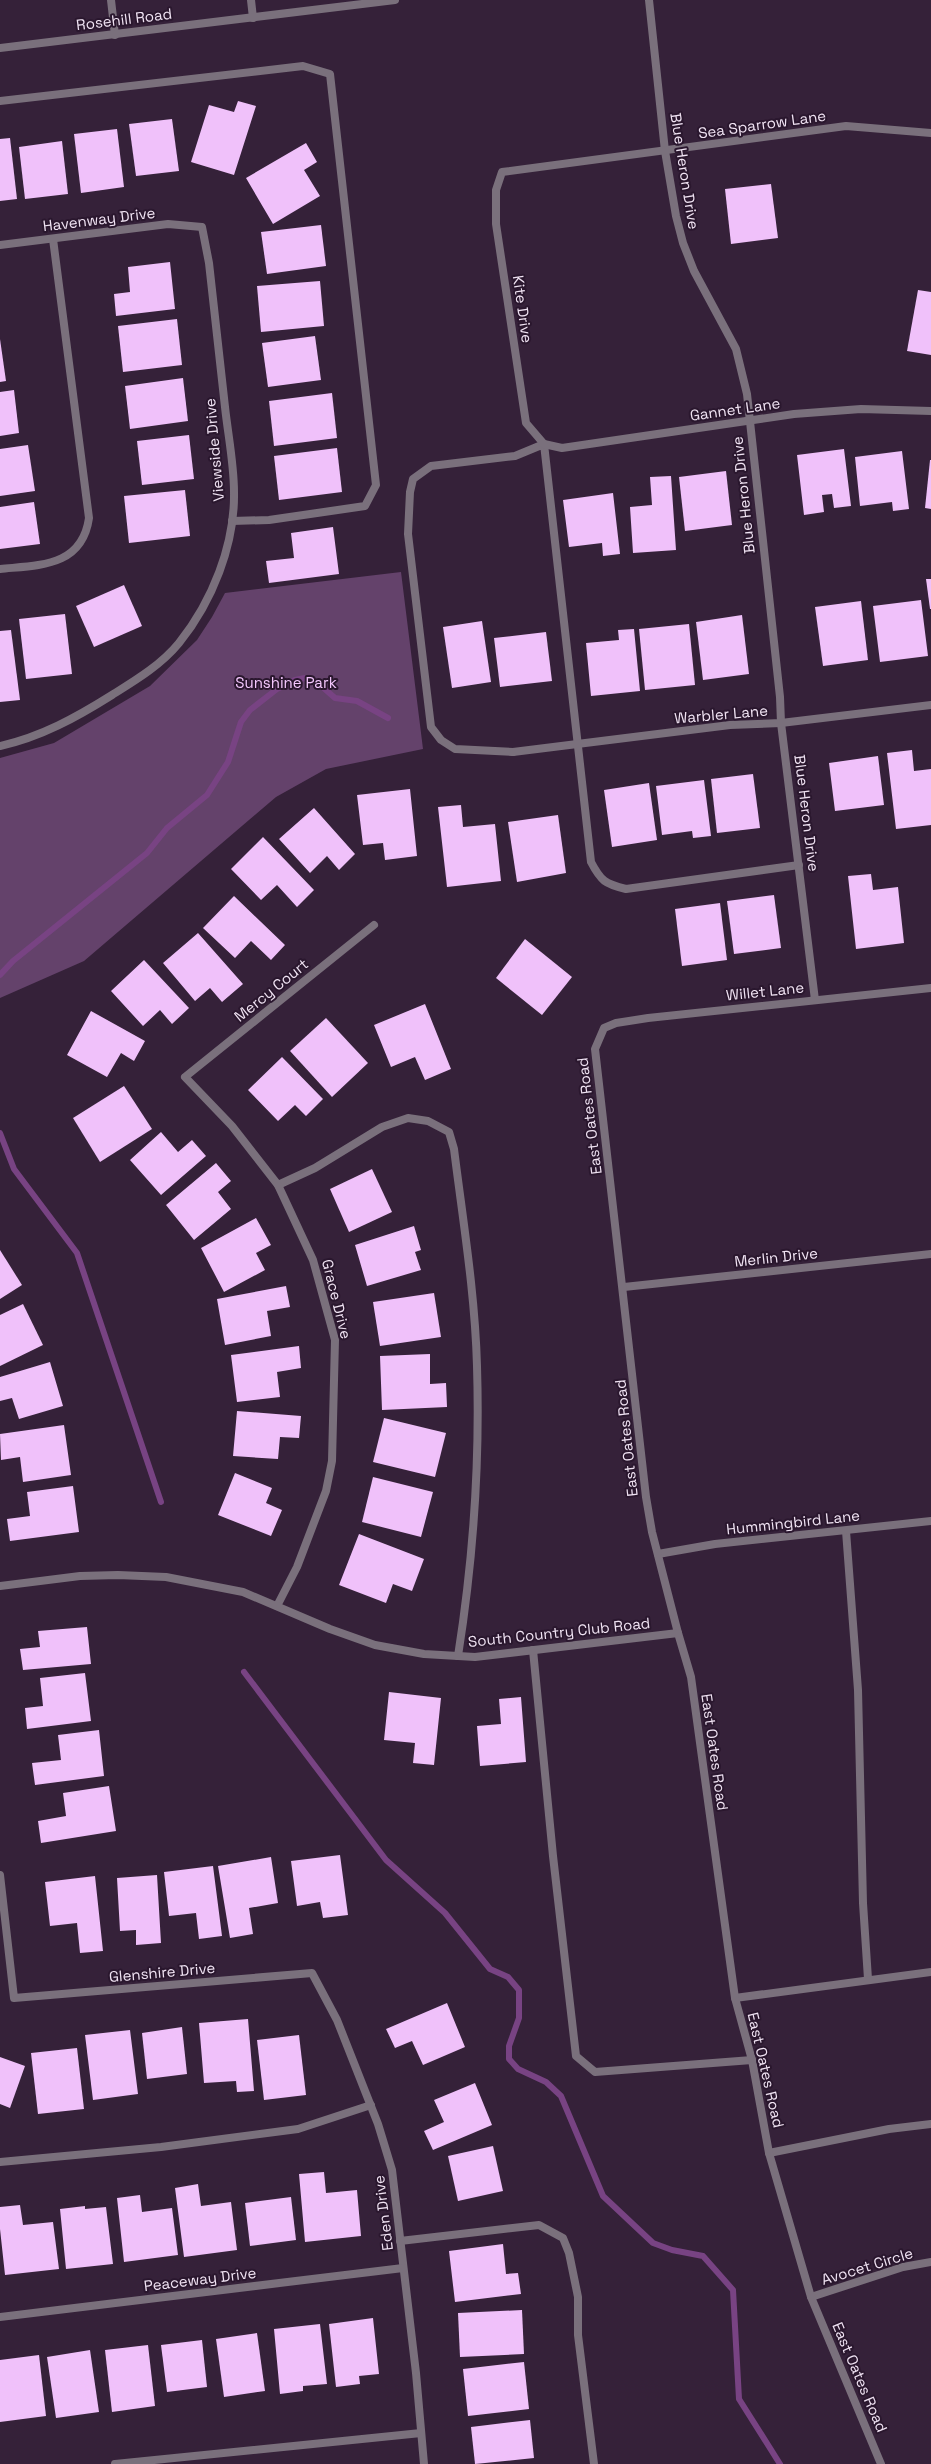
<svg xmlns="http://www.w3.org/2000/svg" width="931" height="2464" font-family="'Space Grotesk',sans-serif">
  <rect width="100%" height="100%" fill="#352139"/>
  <polygon fill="#64426b" points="401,572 423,749 326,769 276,797 84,961 0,998 0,758 54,743 150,686 197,640 212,617 225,593"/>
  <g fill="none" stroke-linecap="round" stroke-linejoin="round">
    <g stroke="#784383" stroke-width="6">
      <polyline points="0,975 13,961 147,853 167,828 207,795 228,762 241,722 250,710 277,689 295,680 305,678 318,683 335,698 357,701 388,718"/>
      <polyline points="0,1133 14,1169 77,1253 161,1502"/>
      <polyline points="244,1672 386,1860 445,1913 490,1969 508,1977 519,1990 519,2018 509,2046 509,2059 518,2069 546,2082 561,2096 603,2196 653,2243 672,2250 703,2256 733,2290 739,2399 780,2464"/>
    </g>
  </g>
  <g fill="#f0c1fa">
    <polygon points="238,101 256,106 234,175 191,162 209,105 234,112"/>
    <polygon points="172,119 179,171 136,176 129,124"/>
    <polygon points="117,129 124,187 81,193 74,134"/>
    <polygon points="10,138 17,199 0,201 0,139"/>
    <polygon points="62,141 68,194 25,199 19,147"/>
    <polygon points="306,143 317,162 304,170 320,196 273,224 246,178"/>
    <polygon points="771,184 778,238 731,244 725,189"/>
    <polygon points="321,225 326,266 267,274 261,232"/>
    <polygon points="170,262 175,309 116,316 114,294 130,292 128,267"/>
    <polygon points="320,281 324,326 261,332 257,286"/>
    <polygon points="918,290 931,292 931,355 907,351"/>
    <polygon points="177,319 182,365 123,372 118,326"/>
    <polygon points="315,336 321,380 268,387 262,343"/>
    <polygon points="0,339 6,381 0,382"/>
    <polygon points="183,378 188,421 130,429 125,386"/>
    <polygon points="14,390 19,433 0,436 0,392"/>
    <polygon points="332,393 337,438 274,446 269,401"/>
    <polygon points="189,435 194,479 142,485 137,441"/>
    <polygon points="28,445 35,491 0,496 0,449"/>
    <polygon points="337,448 342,492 279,500 274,456"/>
    <polygon points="844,449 851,506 834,508 832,494 822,495 824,512 804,515 797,455"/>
    <polygon points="902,451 909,509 893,511 892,502 860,506 855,457"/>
    <polygon points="930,460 931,460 931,509 925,508"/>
    <polygon points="726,471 732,525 685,531 679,477"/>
    <polygon points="671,476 676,550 633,553 630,507 652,505 650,477"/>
    <polygon points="185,490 190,536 129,543 124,496"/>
    <polygon points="613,493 620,554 603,556 602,543 569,547 563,500"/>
    <polygon points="34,502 40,544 0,549 0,507"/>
    <polygon points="333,527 339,574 269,583 266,561 294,558 291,533"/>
    <polygon points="926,579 931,579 931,609 930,609"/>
    <polygon points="124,585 142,626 94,647 76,606"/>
    <polygon points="921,600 928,656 880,662 873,606"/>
    <polygon points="861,601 868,660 823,666 815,607"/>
    <polygon points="65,614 72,674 26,679 19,619"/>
    <polygon points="742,615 749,674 703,680 696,622"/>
    <polygon points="482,621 491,682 452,688 443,627"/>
    <polygon points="689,624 695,685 645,690 639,629"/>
    <polygon points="634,629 640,691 591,696 586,643 619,640 618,630"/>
    <polygon points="11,630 20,700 0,702 0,631"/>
    <polygon points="546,632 552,681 500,687 494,638"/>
    <polygon points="912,750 914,771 931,769 931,825 896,829 887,753"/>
    <polygon points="878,756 884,805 835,811 829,763"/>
    <polygon points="753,774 760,828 717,833 711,779"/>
    <polygon points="704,780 711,836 693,838 692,831 662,835 656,786"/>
    <polygon points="649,783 657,840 612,847 604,790"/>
    <polygon points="410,789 417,856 385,860 383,843 363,845 357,795"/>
    <polygon points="461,805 463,827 495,824 501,881 447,887 438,807"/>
    <polygon points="314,808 355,854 339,870 327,856 310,873 279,839"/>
    <polygon points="558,815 566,873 517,882 508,822"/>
    <polygon points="263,837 314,890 297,907 277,885 261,900 231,869"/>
    <polygon points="871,874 873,890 898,887 904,943 856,949 848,876"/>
    <polygon points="774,895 781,948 734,954 727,901"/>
    <polygon points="234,896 285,945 271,960 251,941 235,958 203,928"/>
    <polygon points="720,903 727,960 682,966 675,909"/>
    <polygon points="198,933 243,984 222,1002 210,988 195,1001 163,963"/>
    <polygon points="525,939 572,977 542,1015 496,978"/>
    <polygon points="144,960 189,1008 172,1024 160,1010 143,1026 111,991"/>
    <polygon points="425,1004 451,1069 425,1080 415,1057 391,1067 374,1025"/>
    <polygon points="91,1011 145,1041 134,1061 121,1053 107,1077 67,1055"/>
    <polygon points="326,1018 368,1063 332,1097 290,1051"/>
    <polygon points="282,1057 323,1099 306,1116 295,1105 278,1121 248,1090"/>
    <polygon points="124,1086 152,1129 100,1162 73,1118"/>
    <polygon points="161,1132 178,1152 192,1140 206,1156 161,1195 130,1160"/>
    <polygon points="216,1163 231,1181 218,1192 231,1209 194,1240 166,1205"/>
    <polygon points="372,1169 392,1212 349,1232 330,1189"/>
    <polygon points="256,1218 271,1245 256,1253 265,1270 224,1292 201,1248"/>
    <polygon points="414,1226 421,1250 415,1252 421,1270 367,1286 355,1245"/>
    <polygon points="0,1250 22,1285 0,1299"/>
    <polygon points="286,1286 290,1307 267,1311 271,1336 225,1345 217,1299"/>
    <polygon points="434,1293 441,1337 380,1346 373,1302"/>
    <polygon points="23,1304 43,1345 0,1366 0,1315"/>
    <polygon points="299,1346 301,1368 277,1372 280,1397 237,1402 231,1355"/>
    <polygon points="430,1354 430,1384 446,1383 447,1407 382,1410 380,1356"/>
    <polygon points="50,1362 63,1406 19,1419 12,1398 0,1401 0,1377"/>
    <polygon points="237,1411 301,1416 299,1438 280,1437 278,1459 233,1456"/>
    <polygon points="384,1418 446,1433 435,1477 373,1462"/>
    <polygon points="64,1425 71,1475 23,1482 20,1457 1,1460 0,1434"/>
    <polygon points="235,1473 272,1488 266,1503 282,1510 271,1536 218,1515"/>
    <polygon points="373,1477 433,1492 421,1537 362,1522"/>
    <polygon points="73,1486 79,1532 10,1541 7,1519 30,1516 27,1492"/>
    <polygon points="359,1534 424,1559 412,1591 393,1584 386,1603 339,1585"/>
    <polygon points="87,1627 91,1664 23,1670 20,1649 40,1647 38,1631"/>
    <polygon points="85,1673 91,1721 27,1729 25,1708 43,1706 40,1678"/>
    <polygon points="389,1692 441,1698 434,1765 413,1763 415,1743 384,1740"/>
    <polygon points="521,1697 526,1762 480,1766 477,1726 501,1724 499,1699"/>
    <polygon points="99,1730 104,1776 35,1785 32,1763 61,1760 58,1735"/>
    <polygon points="109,1786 116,1831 41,1843 38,1821 66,1816 63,1793"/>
    <polygon points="340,1855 348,1915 323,1918 320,1902 297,1906 291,1861"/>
    <polygon points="271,1857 278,1903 249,1908 253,1934 230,1938 218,1866"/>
    <polygon points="213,1866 222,1936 199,1939 196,1913 169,1916 164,1872"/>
    <polygon points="157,1875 161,1943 136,1945 136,1930 120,1931 117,1878"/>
    <polygon points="95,1876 103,1951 80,1953 77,1923 50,1926 45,1882"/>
    <polygon points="447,2003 465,2047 423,2065 412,2041 395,2048 386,2029"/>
    <polygon points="248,2019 254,2091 237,2092 236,2081 204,2083 199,2023"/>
    <polygon points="182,2027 187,2074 147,2079 142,2033"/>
    <polygon points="130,2030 138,2094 93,2100 85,2035"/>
    <polygon points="299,2035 306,2095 264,2100 257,2040"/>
    <polygon points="77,2048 84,2109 38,2114 31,2053"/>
    <polygon points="0,2057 25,2066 10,2108 0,2104"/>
    <polygon points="475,2083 492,2125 433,2150 424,2131 444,2122 434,2100"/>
    <polygon points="493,2146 503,2191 458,2201 448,2156"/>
    <polygon points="324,2172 326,2193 357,2190 361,2236 305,2242 299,2174"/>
    <polygon points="198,2184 201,2206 231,2202 237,2250 184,2257 175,2188"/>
    <polygon points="140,2195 142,2212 172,2208 178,2255 124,2262 117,2198"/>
    <polygon points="291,2197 296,2240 250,2246 245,2203"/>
    <polygon points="20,2205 23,2225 53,2222 59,2269 5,2275 0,2229 0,2207"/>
    <polygon points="85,2206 85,2209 106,2207 113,2264 66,2269 60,2209"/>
    <polygon points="503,2244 506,2274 518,2273 521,2294 455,2302 449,2251"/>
    <polygon points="522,2310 524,2354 460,2357 458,2313"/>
    <polygon points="373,2318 379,2374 359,2376 360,2384 336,2387 329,2324"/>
    <polygon points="320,2324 327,2384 303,2386 303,2391 280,2394 274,2329"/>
    <polygon points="257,2333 265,2391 224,2397 216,2339"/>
    <polygon points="202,2340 207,2387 167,2392 161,2345"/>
    <polygon points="148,2345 155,2406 112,2412 105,2350"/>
    <polygon points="90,2350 99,2412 56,2418 47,2357"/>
    <polygon points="39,2355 46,2416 0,2422 0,2360"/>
    <polygon points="524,2362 529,2409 468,2416 463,2369"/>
    <polygon points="530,2420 534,2458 475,2464 471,2427"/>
  </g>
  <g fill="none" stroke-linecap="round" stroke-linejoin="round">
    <g stroke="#7a707c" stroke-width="8">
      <polyline points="251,0 253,18"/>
      <polyline points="0,101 303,66 330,74 376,485 365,506 269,520 232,521"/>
      <path d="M 0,569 C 39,565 82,567 89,518 L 53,239"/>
      <path d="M 513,752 L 455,749 L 441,740 L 431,727 L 408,534 L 410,492 L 413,479 L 431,466 L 515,456 L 544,444 L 591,862 C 601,881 605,884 626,889 L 799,865"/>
      <path d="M 278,1185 L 315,1168 L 382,1127 L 408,1118 L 428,1121 L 449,1132 L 454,1149 C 463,1221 475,1293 477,1366 C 480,1462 473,1561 458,1656"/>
      <polyline points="846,1531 858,1690 863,1903 868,1979"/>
      <polyline points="533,1650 553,1856 576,2056 595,2072 752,2060"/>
      <polyline points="769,2153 889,2129 931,2124"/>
      <polyline points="0,2162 161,2147 298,2129 371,2105"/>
      <polyline points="400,2241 539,2225 563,2238 569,2253 578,2297 578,2335 594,2464"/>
      <polyline points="115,2464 421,2433"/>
    </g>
    <g stroke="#7a707c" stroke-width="8">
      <polyline points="111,0 115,35"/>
      <polyline points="649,0 665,151 676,216 683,243 694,271 736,349 747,394 780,697 781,723 815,1000"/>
      <polyline points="931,133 846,126 502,172 496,190 496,224 526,423 544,444 562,448 794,414 861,409 931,411"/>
      <path d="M 0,245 L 168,224 L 202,227 L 209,263 C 214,311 220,359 225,407 C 228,435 234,464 234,492 C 235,545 212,602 179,643 C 161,665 136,680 112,695 C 77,717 41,737 0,746"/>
      <polyline points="513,752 730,725 781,723 931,705"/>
      <polyline points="624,1287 931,1254"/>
      <polyline points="658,1554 715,1544 931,1521"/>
      <polyline points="277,1606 297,1567 326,1491 332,1461 335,1340 313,1260 278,1185 232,1126 185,1077 374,925"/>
      <polyline points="678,1633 652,1532 646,1497 595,1049 604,1028 616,1023 648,1018 931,988"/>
      <polyline points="0,1875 14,1998 312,1973 337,2020 378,2124 392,2170 416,2373 424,2464"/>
      <polyline points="735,1998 931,1972"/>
      <polyline points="811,2297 903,2267 931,2262"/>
      <polyline points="0,2317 403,2268"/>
    </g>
    <g stroke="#7a707c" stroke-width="8">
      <polyline points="0,48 395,0"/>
      <polyline points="0,1586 80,1576 118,1575 166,1577 243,1592 330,1629 375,1645 424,1654 475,1657 678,1633 691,1677 735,1998 752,2060 769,2153 811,2297 881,2464"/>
    </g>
  </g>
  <g text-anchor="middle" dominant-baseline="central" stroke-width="4" stroke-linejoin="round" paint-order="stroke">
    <g font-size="15" fill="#f0e3f3" stroke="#2a172e">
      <text transform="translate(124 19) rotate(-7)">Rosehill Road</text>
      <text transform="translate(762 124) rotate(-8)">Sea Sparrow Lane</text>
      <text transform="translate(685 171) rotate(81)">Blue Heron Drive</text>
      <text transform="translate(99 219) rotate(-7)">Havenway Drive</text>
      <text transform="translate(523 309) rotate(82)">Kite Drive</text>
      <text transform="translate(735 409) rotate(-8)">Gannet Lane</text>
      <text transform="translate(214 450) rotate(-95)">Viewside Drive</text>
      <text transform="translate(743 495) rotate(-96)">Blue Heron Drive</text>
      <text transform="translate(721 714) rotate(-5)">Warbler Lane</text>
      <text transform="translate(807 813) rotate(83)">Blue Heron Drive</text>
      <text transform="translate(271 990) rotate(-39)">Mercy Court</text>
      <text transform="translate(765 991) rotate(-6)">Willet Lane</text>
      <text transform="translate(589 1116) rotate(-97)">East Oates Road</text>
      <text transform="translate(776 1257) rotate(-6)">Merlin Drive</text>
      <text transform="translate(337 1299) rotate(76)">Grace Drive</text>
      <text transform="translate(626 1438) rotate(-96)">East Oates Road</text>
      <text transform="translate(793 1522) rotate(-6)">Hummingbird Lane</text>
      <text transform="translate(559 1632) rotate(-6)">South Country Club Road</text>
      <text transform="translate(715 1752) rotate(82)">East Oates Road</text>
      <text transform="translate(162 1972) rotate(-5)">Glenshire Drive</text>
      <text transform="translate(766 2070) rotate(77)">East Oates Road</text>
      <text transform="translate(383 2213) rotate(-97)">Eden Drive</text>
      <text transform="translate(867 2266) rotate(-17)">Avocet Circle</text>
      <text transform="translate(200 2279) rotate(-7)">Peaceway Drive</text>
      <text transform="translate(860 2377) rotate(67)">East Oates Road</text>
    </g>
    <g font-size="15" fill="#f4c7fd" stroke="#2a172e">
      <text x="286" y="682">Sunshine Park</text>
    </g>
  </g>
</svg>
